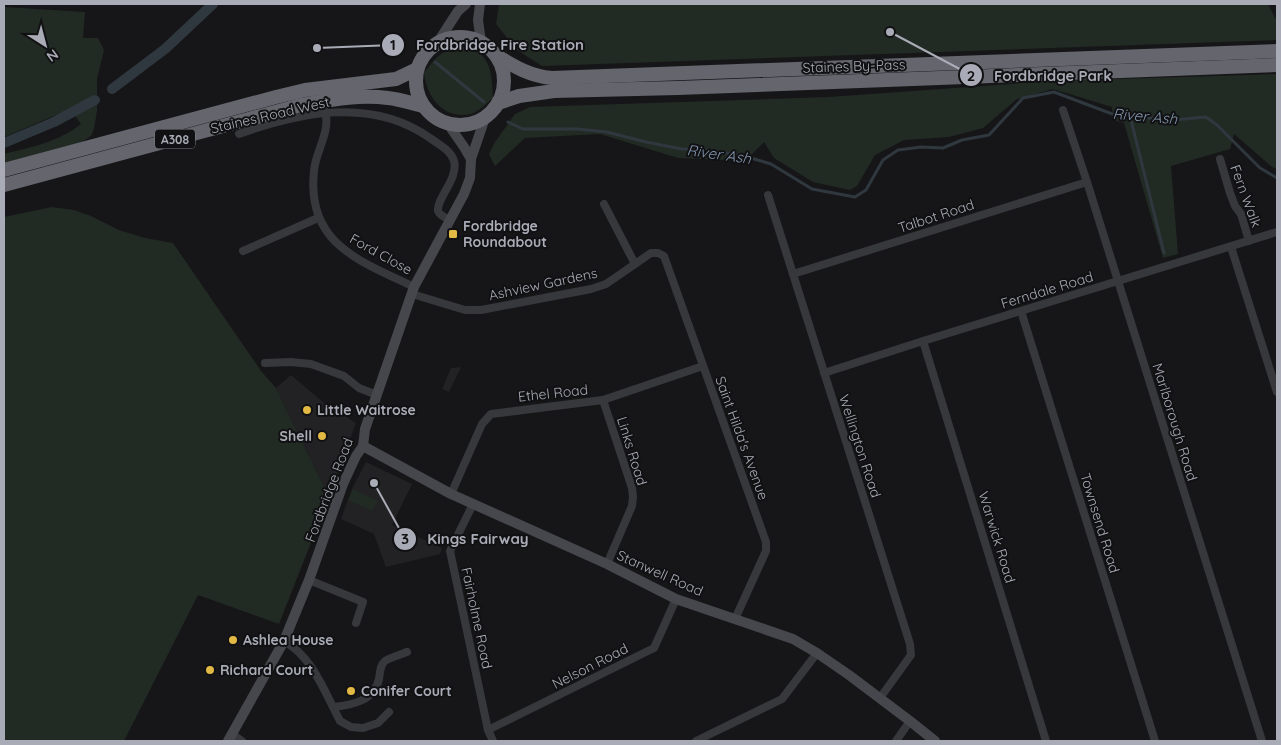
<svg xmlns="http://www.w3.org/2000/svg" width="1281" height="745" font-family="Quicksand,sans-serif">
  <rect width="100%" height="100%" fill="#161618"/>
  <g fill="#222225">
    <polygon points="461,367 449,392 442,389 451,368"/>
    <polygon points="291,375 324,403 356,423 329,497 276,388"/>
    <polygon points="366,462 412,484 392,525 442,548 440,554 386,567 374,534 341,519 352,489"/>
  </g>
  <g fill="#222a24">
    <polygon points="499,4 1268,4 1277,22 1277,40 542,66 517,50 496,24"/>
    <path d="M 4,7 L 85,12 L 83,38 L 98,38 L 104,50 L 97,79 L 97,111 L 94,129 L 91,136 L 79,144 L 4,164 L 4,154 C 31,147 59,142 81,124 L 70,109 L 4,137 Z"/>
    <path d="M 463,47 C 467,48 475,49 478,52 C 493,63 492,82 493,98 C 487,103 478,112 471,114 C 443,120 427,97 424,73 C 437,57 441,49 463,47 Z"/>
    <polygon points="1277,74 1277,169 1272,167 1234,134 1230,149 1171,166 1178,254 1163,258 1124,123 1113,120 1112,107 1053,89 1017,99 983,128 949,137 904,140 875,155 857,186 850,190 813,182 774,158 764,142 745,161 678,158 600,134 525,138 495,166 489,154 495,142 515,114 530,107 829,97 1052,81"/>
    <polygon points="52,207 74,210 91,216 119,230 145,238 173,243 261,371 276,388 329,497 279,624 198,595 124,741 4,741 4,217"/>
    <polygon points="353,489 378,501 372,511 348,500"/>
  </g>
  <g fill="none" stroke-linecap="round" stroke-linejoin="round">
    <g stroke="#30383f" stroke-width="3">
      <polyline points="435,62 484,102"/>
      <polyline points="1130,116 1164,253"/>
      <polyline points="508,122 523,129 577,129 607,132 646,142 682,149 707,150 744,156 771,164 812,189 855,197 866,190 883,160 898,150 921,147 943,148 962,140 989,135 1023,98 1054,92 1115,115 1173,120 1206,117 1217,125 1260,168 1277,178"/>
    </g>
    <g stroke="#30383f" stroke-width="10">
      <polyline points="112,89 165,49 213,4"/>
      <polyline points="4,143 54,122 95,100"/>
    </g>
    <g stroke="#37383c" stroke-width="8">
      <polyline points="1063,110 1087,182 1262,741"/>
      <path d="M 326,112 C 326,117 327,122 326,127 C 324,142 315,156 314,171 C 306,244 360,261 414,287"/>
      <path d="M 239,134 C 301,112 372,97 430,138 C 438,144 451,150 454,161 C 459,178 436,199 438,211 C 440,216 446,218 450,220"/>
      <polyline points="1220,159 1230,193 1235,206 1241,214 1249,241"/>
      <polyline points="768,195 910,644 911,655 880,698"/>
      <polyline points="604,204 635,264"/>
      <polyline points="1231,247 1277,392"/>
      <polyline points="243,251 318,218"/>
      <polyline points="793,274 1087,182"/>
      <polyline points="412,294 465,310 481,310 591,289 606,284 651,253 658,253 664,256 766,542 766,551 735,619"/>
      <polyline points="1021,311 1155,741"/>
      <polyline points="923,341 1046,741"/>
      <polyline points="265,363 291,362 311,364 344,376 359,388 377,395"/>
      <polyline points="824,373 923,341 1277,232"/>
      <polyline points="603,400 632,488 633,497 632,506 607,564"/>
      <polyline points="451,494 482,424 491,414 603,400 703,366"/>
      <polyline points="473,504 450,551 488,730 493,741"/>
      <polyline points="309,580 363,602 356,623"/>
      <path d="M 284,641 C 309,655 321,683 333,707 C 352,705 374,701 379,679 C 380,673 380,665 385,661 C 391,657 400,655 407,652"/>
      <polyline points="333,707 340,721 351,727 363,728 378,723 389,712"/>
      <polyline points="488,730 654,648 676,599"/>
      <polyline points="232,734 242,741"/>
      <polyline points="696,741 782,699 817,653"/>
      <polyline points="896,741 910,721"/>
    </g>
    <g stroke="#46474c" stroke-width="10">
      <polyline points="480,4 478,20 481,42"/>
      <polyline points="438,42 458,11 466,4"/>
      <polyline points="448,124 464,147 471,159"/>
      <polyline points="363,446 451,494 607,564 676,599 793,639 817,653 849,675 910,721 935,741"/>
      <polyline points="228,741 284,641 309,580 343,484 356,456 363,446 365,429 414,287 464,194 470,178 471,159 485,118"/>
    </g>
    <g stroke="#64656d" stroke-width="14">
      <circle cx="460" cy="81" r="44"/>
      <path d="M 497,56 C 515,67 530,76 552,78 L 1277,51"/>
      <polyline points="498,103 519,96 554,91 678,88 1277,65"/>
      <polyline points="4,170 276,97 305,90 396,79 417,69"/>
      <path d="M 4,185 L 301,105 C 330,100 358,94 388,98 C 399,99 411,103 423,106"/>
    </g>
  </g>
  <g fill="#e2b944" stroke="#111113" stroke-width="2">
    <rect x="448" y="229" width="10" height="10" rx="2.5"/>
    <circle cx="307" cy="410" r="5"/>
    <circle cx="322" cy="436" r="5"/>
    <circle cx="233" cy="640" r="5"/>
    <circle cx="210" cy="670" r="5"/>
    <circle cx="351" cy="691" r="5"/>
  </g>
  <g text-anchor="middle" dominant-baseline="central" stroke-width="4" stroke-linejoin="round" paint-order="stroke">
    <rect fill="#111113" stroke="#7b7e85" stroke-width="1" x="155" y="129.5" width="40" height="19" rx="4"/>
    <g font-size="12" font-weight="bold" fill="#a9acb6">
      <text x="175" y="139">A308</text>
    </g>
    <g font-size="14" fill="#a9acb6" stroke="#111113">
      <text transform="translate(854 66) rotate(-2)">Staines By-Pass</text>
      <text transform="translate(270 115) rotate(-13)">Staines Road West</text>
      <text transform="translate(1246 196) rotate(70)">Fern Walk</text>
      <text transform="translate(936 216) rotate(-18)">Talbot Road</text>
      <text transform="translate(381 254) rotate(29)">Ford Close</text>
      <text transform="translate(543 284) rotate(-12)">Ashview Gardens</text>
      <text transform="translate(1047 290) rotate(-17)">Ferndale Road</text>
      <text transform="translate(553 393) rotate(-6)">Ethel Road</text>
      <text transform="translate(1175 422) rotate(73)">Marlborough Road</text>
      <text transform="translate(742 438) rotate(70)">Saint Hilda's Avenue</text>
      <text transform="translate(860 446) rotate(72)">Wellington Road</text>
      <text transform="translate(632 451) rotate(73)">Links Road</text>
      <text transform="translate(329 490) rotate(-69)">Fordbridge Road</text>
      <text transform="translate(1100 523) rotate(73)">Townsend Road</text>
      <text transform="translate(997 537) rotate(73)">Warwick Road</text>
      <text transform="translate(660 573) rotate(24)">Stanwell Road</text>
      <text transform="translate(477 618) rotate(78)">Fairholme Road</text>
      <text transform="translate(590 666) rotate(-27)">Nelson Road</text>
    </g>
    <g font-size="14" font-weight="bold" fill="#a9acb6" stroke="#111113" text-anchor="start">
      <text x="463" y="226">Fordbridge<tspan x="463" dy="16">Roundabout</tspan></text>
      <text x="317" y="410">Little Waitrose</text>
      <text x="312" y="436" text-anchor="end">Shell</text>
      <text x="243" y="640">Ashlea House</text>
      <text x="220" y="670">Richard Court</text>
      <text x="361" y="691">Conifer Court</text>
    </g>
    <g font-size="15" font-style="italic" fill="#8397ae" stroke="#111113">
      <text transform="translate(1145 116) rotate(5)">River Ash</text>
      <text transform="translate(719 154) rotate(8)">River Ash</text>
    </g>
  </g>
  <path fill="none" stroke="#a9acb6" stroke-width="2" d="M317 48L393 45M890 32L971 75M374 483L405 539"/>
  <g fill="#a9acb6" stroke="#111113" stroke-width="2">
    <circle cx="317" cy="48" r="5"/>
    <circle cx="890" cy="32" r="5"/>
    <circle cx="374" cy="483" r="5"/>
    <circle cx="393" cy="45" r="12"/>
    <circle cx="971" cy="75" r="12"/>
    <circle cx="405" cy="539" r="12"/>
  </g>
  <g font-size="15" text-anchor="middle" font-weight="bold" fill="#111">
    <text x="393" y="50">1</text>
    <text x="971" y="81">2</text>
    <text x="405" y="544">3</text>
  </g>
  <g font-size="15" text-anchor="middle" font-weight="bold" fill="#a9acb6" stroke="#111113" stroke-width="4" stroke-linejoin="round" paint-order="stroke">
    <text x="500" y="50">Fordbridge Fire Station</text>
    <text x="1053" y="81">Fordbridge Park</text>
    <text x="478" y="544">Kings Fairway</text>
  </g>
  <rect width="1281" height="745" fill="none" stroke="#a9acb6" stroke-width="10"/>
  <g transform="translate(45 45) rotate(144)" stroke="#111113" stroke-width="4" paint-order="stroke">
  <path d="M0-4L9 19L0 12L-9 19Z" fill="#a9acb6"/>
  <text y="-8" font-size="14" font-weight="bold" text-anchor="middle" fill="#a9acb6">N</text>
  </g>
</svg>
